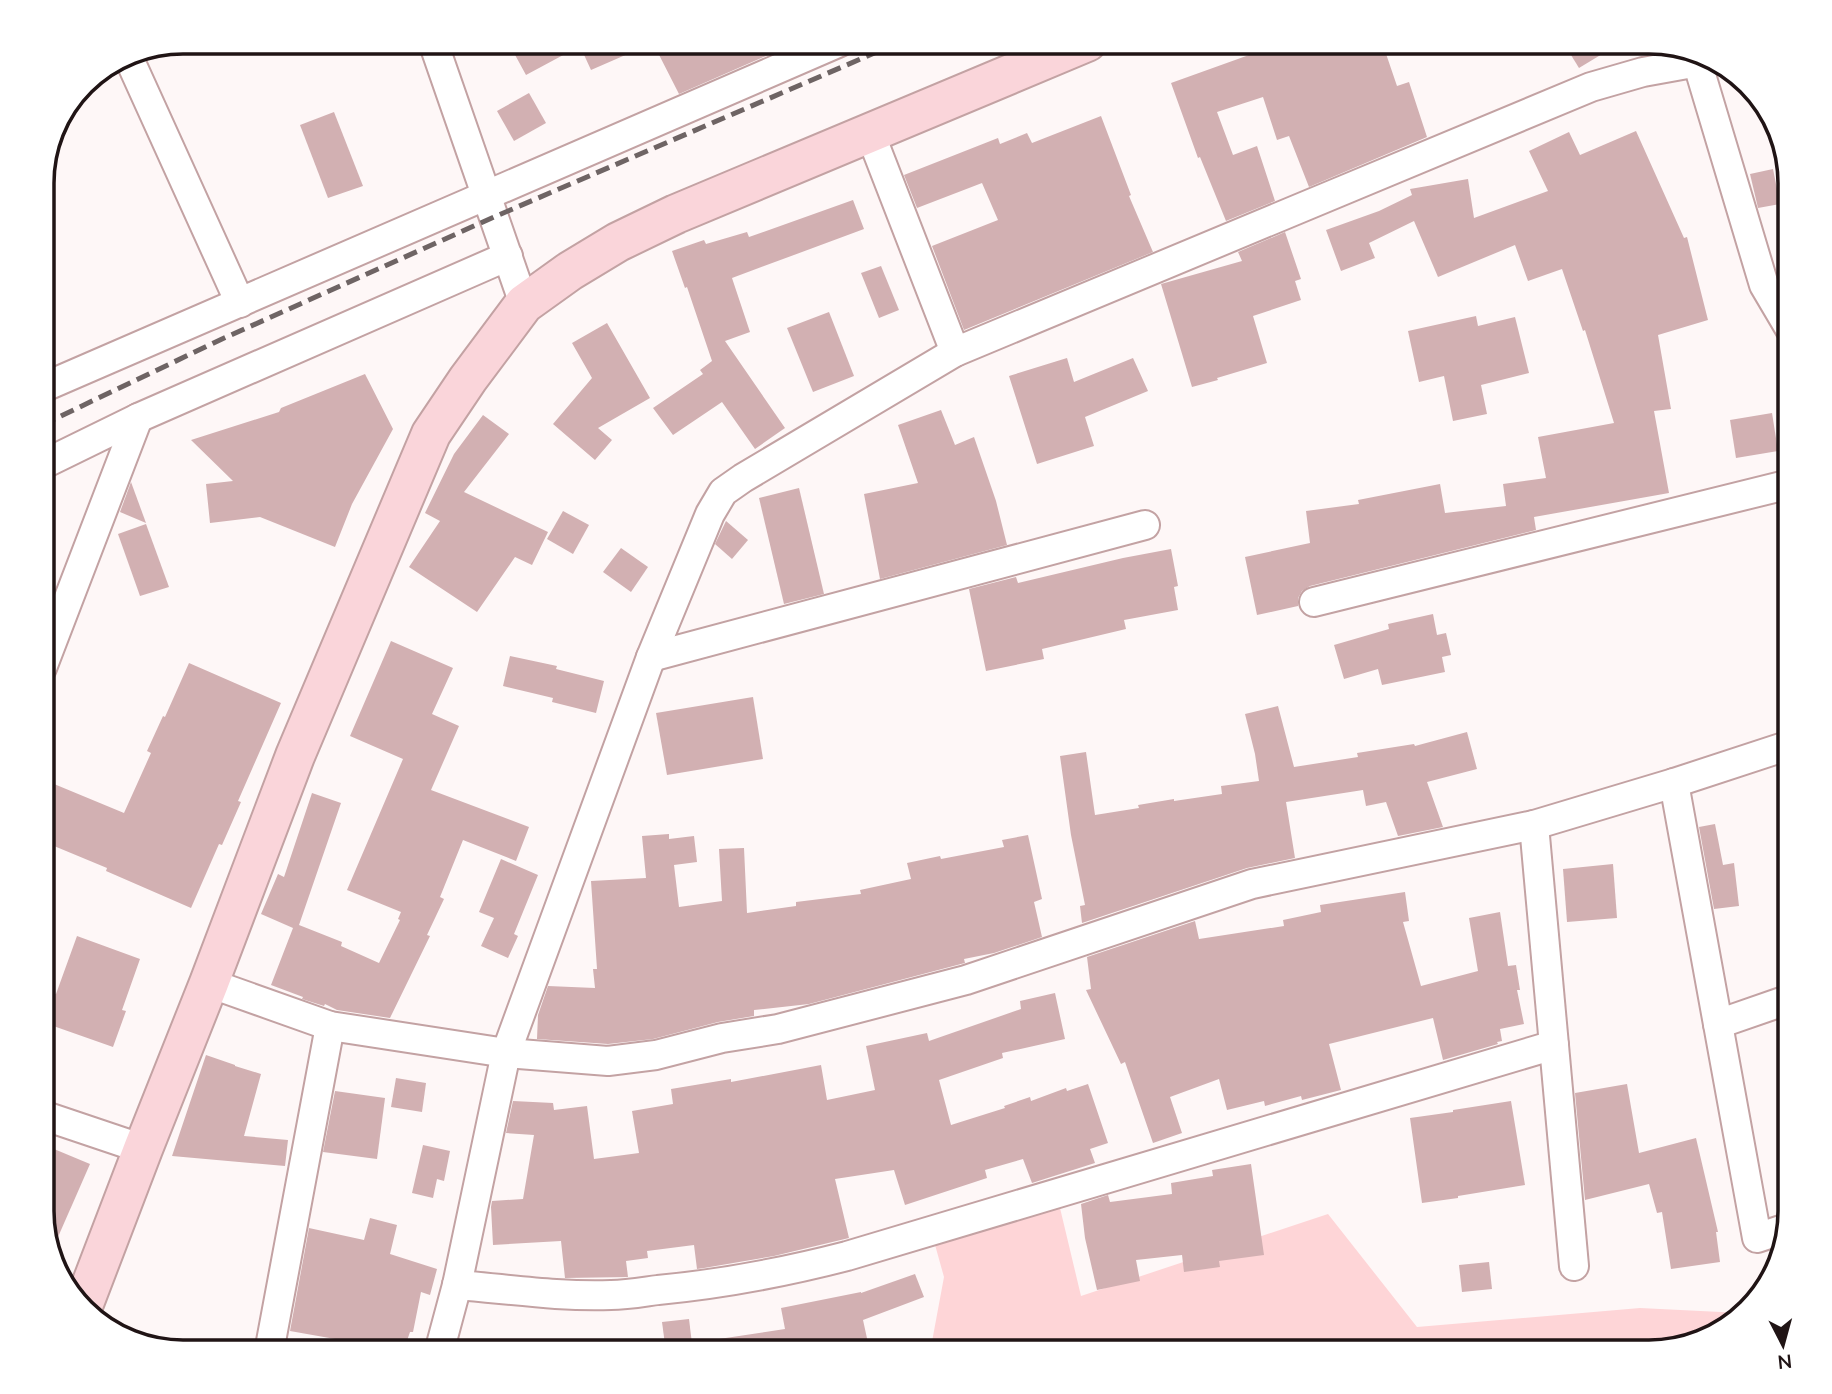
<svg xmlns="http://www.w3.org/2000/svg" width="1832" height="1394" font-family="Mulish,sans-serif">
  <rect width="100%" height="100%" fill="#fef7f7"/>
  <polygon fill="#fed5d7" points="1060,1208 1081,1296 1328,1214 1417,1327 1640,1308 1741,1313 1711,1338 1649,1352 912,1352 931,1347 944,1277 932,1234"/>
  <g fill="#d2b0b2">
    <polygon points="508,42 798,42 679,94 653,43 591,70 580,46 526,75"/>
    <polygon points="1244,42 1382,42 1397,86 1409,82 1427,137 1309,187 1289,136 1277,140 1263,97 1217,112 1233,155 1257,146 1275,201 1226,221 1200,157 1198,158 1171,83 1249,55"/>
    <polygon points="1563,42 1622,42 1579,68"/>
    <polygon points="529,93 546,123 514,141 497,111"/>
    <polygon points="334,112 363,186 328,198 300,125"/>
    <polygon points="1101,116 1131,195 1129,196 1153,252 964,330 932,246 998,220 982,183 917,208 904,175 998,138 1000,144 1027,133 1032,143"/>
    <polygon points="1636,131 1684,238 1687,237 1708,320 1658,335 1671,409 1654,411 1669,493 1534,517 1536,530 1310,586 1302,591 1298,598 1298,606 1257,615 1245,557 1310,543 1306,511 1359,504 1358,500 1440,484 1445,513 1506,506 1503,484 1546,478 1538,437 1614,423 1585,330 1583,331 1562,269 1528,281 1515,245 1438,277 1414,221 1369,243 1375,258 1341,271 1326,230 1379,211 1412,195 1410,189 1468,179 1474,218 1548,191 1529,151 1569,132 1580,155"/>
    <polygon points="1773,169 1780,204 1758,208 1750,174"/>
    <polygon points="853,200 864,229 732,278 750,332 725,341 785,428 755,449 722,402 673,435 653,408 703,374 700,370 712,361 687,287 685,288 672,251 704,240 706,244 747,232 749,237"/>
    <polygon points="1285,232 1301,279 1295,281 1301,300 1253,316 1267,363 1217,378 1218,380 1192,387 1161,284 1242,261 1238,252"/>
    <polygon points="881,266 899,310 879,318 861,273"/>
    <polygon points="829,312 854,376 813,392 787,328"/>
    <polygon points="1476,316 1478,326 1515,317 1529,373 1481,385 1487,414 1453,421 1444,376 1419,382 1408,331"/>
    <polygon points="607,323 650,398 598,428 612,440 595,460 553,424 592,378 572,343"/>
    <polygon points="1067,358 1074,382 1133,358 1148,391 1085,417 1094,446 1037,464 1009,376"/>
    <polygon points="365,374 393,429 352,504 335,547 260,517 210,523 206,484 233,481 191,440 279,412 281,408"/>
    <polygon points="941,410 955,445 974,437 996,501 1007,545 880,579 864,494 918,483 898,425"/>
    <polygon points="1772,413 1778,451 1736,458 1730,420"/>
    <polygon points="483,415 509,434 464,492 548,532 532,565 515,557 477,612 409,567 440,521 425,513 454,454"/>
    <polygon points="131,482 146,523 120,512"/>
    <polygon points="799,488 824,594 784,604 759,498"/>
    <polygon points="563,511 589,525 573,554 547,539"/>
    <polygon points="726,521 748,540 732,559 715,544"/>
    <polygon points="146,524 169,587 140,596 118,534"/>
    <polygon points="621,548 648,567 631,592 603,572"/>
    <polygon points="1171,549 1178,586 1174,587 1178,610 1124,620 1126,629 1042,649 1044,659 986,671 969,589 1016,577 1018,583 1123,558"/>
    <polygon points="1433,614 1437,635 1446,633 1451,655 1442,657 1445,672 1382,685 1378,669 1344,679 1334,645 1389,629 1388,624"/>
    <polygon points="391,641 453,668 432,714 459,726 431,790 529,827 516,861 463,840 440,897 444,899 427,935 430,936 390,1018 337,1010 325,1004 324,1006 302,999 303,997 271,985 293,928 261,914 278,874 284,877 312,793 341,803 299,925 342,942 341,946 379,963 400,920 398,919 401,912 347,890 403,759 350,736"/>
    <polygon points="510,656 557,666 556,669 604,681 596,713 552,702 553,698 503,686"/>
    <polygon points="189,663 281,703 238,801 241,802 222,845 219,844 191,908 106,871 107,868 42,841 42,779 124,813 151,753 147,751 163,716 165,717"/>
    <polygon points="753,697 763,759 667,775 656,713"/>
    <polygon points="1278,706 1294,767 1358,757 1357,753 1414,744 1415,746 1467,732 1477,769 1427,782 1443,827 1398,836 1386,802 1366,806 1363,790 1286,802 1295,858 1247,868 1082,923 1080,906 1085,905 1071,835 1060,756 1086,752 1095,815 1139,808 1138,805 1174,799 1174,801 1222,794 1221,786 1259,781 1255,754 1245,714"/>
    <polygon points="1715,824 1723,865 1734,863 1739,906 1714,909 1699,827"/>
    <polygon points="669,834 669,839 694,836 697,862 674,865 679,907 722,901 719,849 744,848 747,913 796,906 796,902 861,894 860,890 911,879 907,863 940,856 941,859 1004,847 1002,840 1028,835 1042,899 1034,902 1042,937 994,953 964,959 965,963 961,964 809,1004 754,1010 754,1016 718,1022 653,1039 608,1044 537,1039 538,1015 548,986 595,988 593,969 597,969 591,881 646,878 642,836"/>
    <polygon points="501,859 538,875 514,934 518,936 508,958 481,946 494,918 479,912"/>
    <polygon points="1613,864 1617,918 1567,922 1563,869"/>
    <polygon points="1405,892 1409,921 1403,922 1421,986 1478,971 1469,918 1500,912 1508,966 1516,965 1520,990 1517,990 1524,1024 1500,1029 1502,1041 1497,1042 1498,1044 1443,1060 1433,1018 1329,1044 1341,1090 1302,1100 1301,1096 1265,1106 1264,1101 1227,1110 1219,1079 1170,1097 1182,1133 1153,1143 1125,1062 1121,1064 1086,990 1091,989 1087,957 1195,921 1199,939 1284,926 1283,920 1321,912 1320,905"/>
    <polygon points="77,936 140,959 122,1010 126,1011 113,1047 42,1022 42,988 56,994"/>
    <polygon points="1055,993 1065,1039 1002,1053 1003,1058 939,1080 951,1125 1005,1108 1004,1106 1030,1097 1031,1101 1066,1088 1067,1091 1088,1084 1108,1143 1090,1149 1095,1163 1032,1183 1023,1159 985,1170 987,1178 905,1205 894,1170 835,1179 849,1238 774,1256 704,1268 697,1269 694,1245 647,1251 648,1258 626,1261 628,1277 565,1278 561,1241 493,1245 491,1207 492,1201 523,1199 534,1135 506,1133 513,1101 553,1103 554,1110 587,1106 594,1159 639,1153 632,1111 673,1104 671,1089 731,1079 731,1082 821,1065 827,1100 875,1090 866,1046 927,1033 929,1041 1021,1009 1020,1001"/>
    <polygon points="206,1055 235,1065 235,1066 261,1074 244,1136 288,1140 285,1166 172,1156"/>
    <polygon points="396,1078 426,1083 422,1112 391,1107"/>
    <polygon points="1627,1084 1639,1153 1696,1138 1718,1232 1716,1232 1720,1262 1671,1269 1662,1212 1657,1213 1649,1184 1585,1200 1575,1093"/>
    <polygon points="335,1091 385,1098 377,1159 323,1152"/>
    <polygon points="1511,1101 1525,1185 1458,1196 1458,1198 1422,1203 1410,1118 1453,1112 1453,1110"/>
    <polygon points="42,1144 90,1164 51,1253 42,1220"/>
    <polygon points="423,1145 450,1151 444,1181 437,1179 433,1198 412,1193"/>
    <polygon points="1251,1164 1264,1255 1219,1261 1220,1267 1184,1272 1182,1255 1136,1260 1140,1281 1097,1290 1085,1238 1081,1204 1108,1195 1110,1202 1172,1194 1171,1183 1213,1176 1212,1170"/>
    <polygon points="370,1218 397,1225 390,1254 437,1269 430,1295 421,1292 413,1332 410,1332 403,1352 349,1352 352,1342 290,1331 309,1228 364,1240"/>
    <polygon points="1489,1262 1492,1289 1462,1292 1459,1265"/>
    <polygon points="915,1274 924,1297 863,1320 870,1352 720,1352 719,1339 785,1329 781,1308 861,1292 861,1293"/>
    <polygon points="689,1319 693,1352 666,1352 662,1322"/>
  </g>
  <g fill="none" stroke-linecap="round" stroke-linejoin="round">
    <defs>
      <g id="minor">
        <polyline points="433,42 524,304"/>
        <polyline points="127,54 240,303"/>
        <polyline points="1696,58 1764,285 1790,329"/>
        <polyline points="870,133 955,352"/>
        <polyline points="42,388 840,42"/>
        <polyline points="42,465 138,418 508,256"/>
        <polyline points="1314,602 1790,484"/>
        <polyline points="651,657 1145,525"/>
        <polyline points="42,668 138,418"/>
        <polyline points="1674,783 1757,1238 1784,1229"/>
        <polyline points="1534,825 1574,1266"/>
        <polyline points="209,983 330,1026 506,1053 608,1061 656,1055 722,1038 778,1029 966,980 1252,884 1534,825 1674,783 1790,745"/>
        <polyline points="1718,1024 1790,999"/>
        <polyline points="42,1115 143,1149"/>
        <path d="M 457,1285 C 508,1289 560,1297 611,1295 C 627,1295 643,1292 658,1290 C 722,1284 785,1272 847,1256 L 1554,1045"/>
        <polyline points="269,1352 330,1026"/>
        <polyline points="439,1352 457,1285 506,1053 651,657 710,514 723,492 743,478 955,352 1591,87 1643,72 1704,61"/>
      </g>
      <polyline id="secondary" points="83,1306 143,1149 209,983 295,756 431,434 468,379 524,304 570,271 618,242 676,214 1087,42"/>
    </defs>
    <use href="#minor" stroke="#c3a2a3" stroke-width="32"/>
    <use href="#secondary" stroke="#c3a2a3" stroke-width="42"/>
    <use href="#minor" stroke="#fff" stroke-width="28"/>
    <use href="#secondary" stroke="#fad5da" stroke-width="38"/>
    <polyline stroke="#6e6464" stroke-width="5" stroke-dasharray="14 7" stroke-linecap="butt" points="42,425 222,339 494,217 900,42"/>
  </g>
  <path d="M0 0H1832V1394H0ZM183 54H1649A129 129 0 0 1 1778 183V1211A129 129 0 0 1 1649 1340H183A129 129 0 0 1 54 1211V183A129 129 0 0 1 183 54Z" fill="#fff" fill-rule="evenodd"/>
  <path fill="none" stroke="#201415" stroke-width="3.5" d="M183 54H1649A129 129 0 0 1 1778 183V1211A129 129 0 0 1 1649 1340H183A129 129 0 0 1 54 1211V183A129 129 0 0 1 183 54Z"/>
  <g transform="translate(1783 1345) rotate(174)" stroke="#ffffff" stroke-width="5" paint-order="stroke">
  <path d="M0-5L12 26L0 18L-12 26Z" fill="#201415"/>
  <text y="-10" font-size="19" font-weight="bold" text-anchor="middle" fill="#201415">N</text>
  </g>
</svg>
